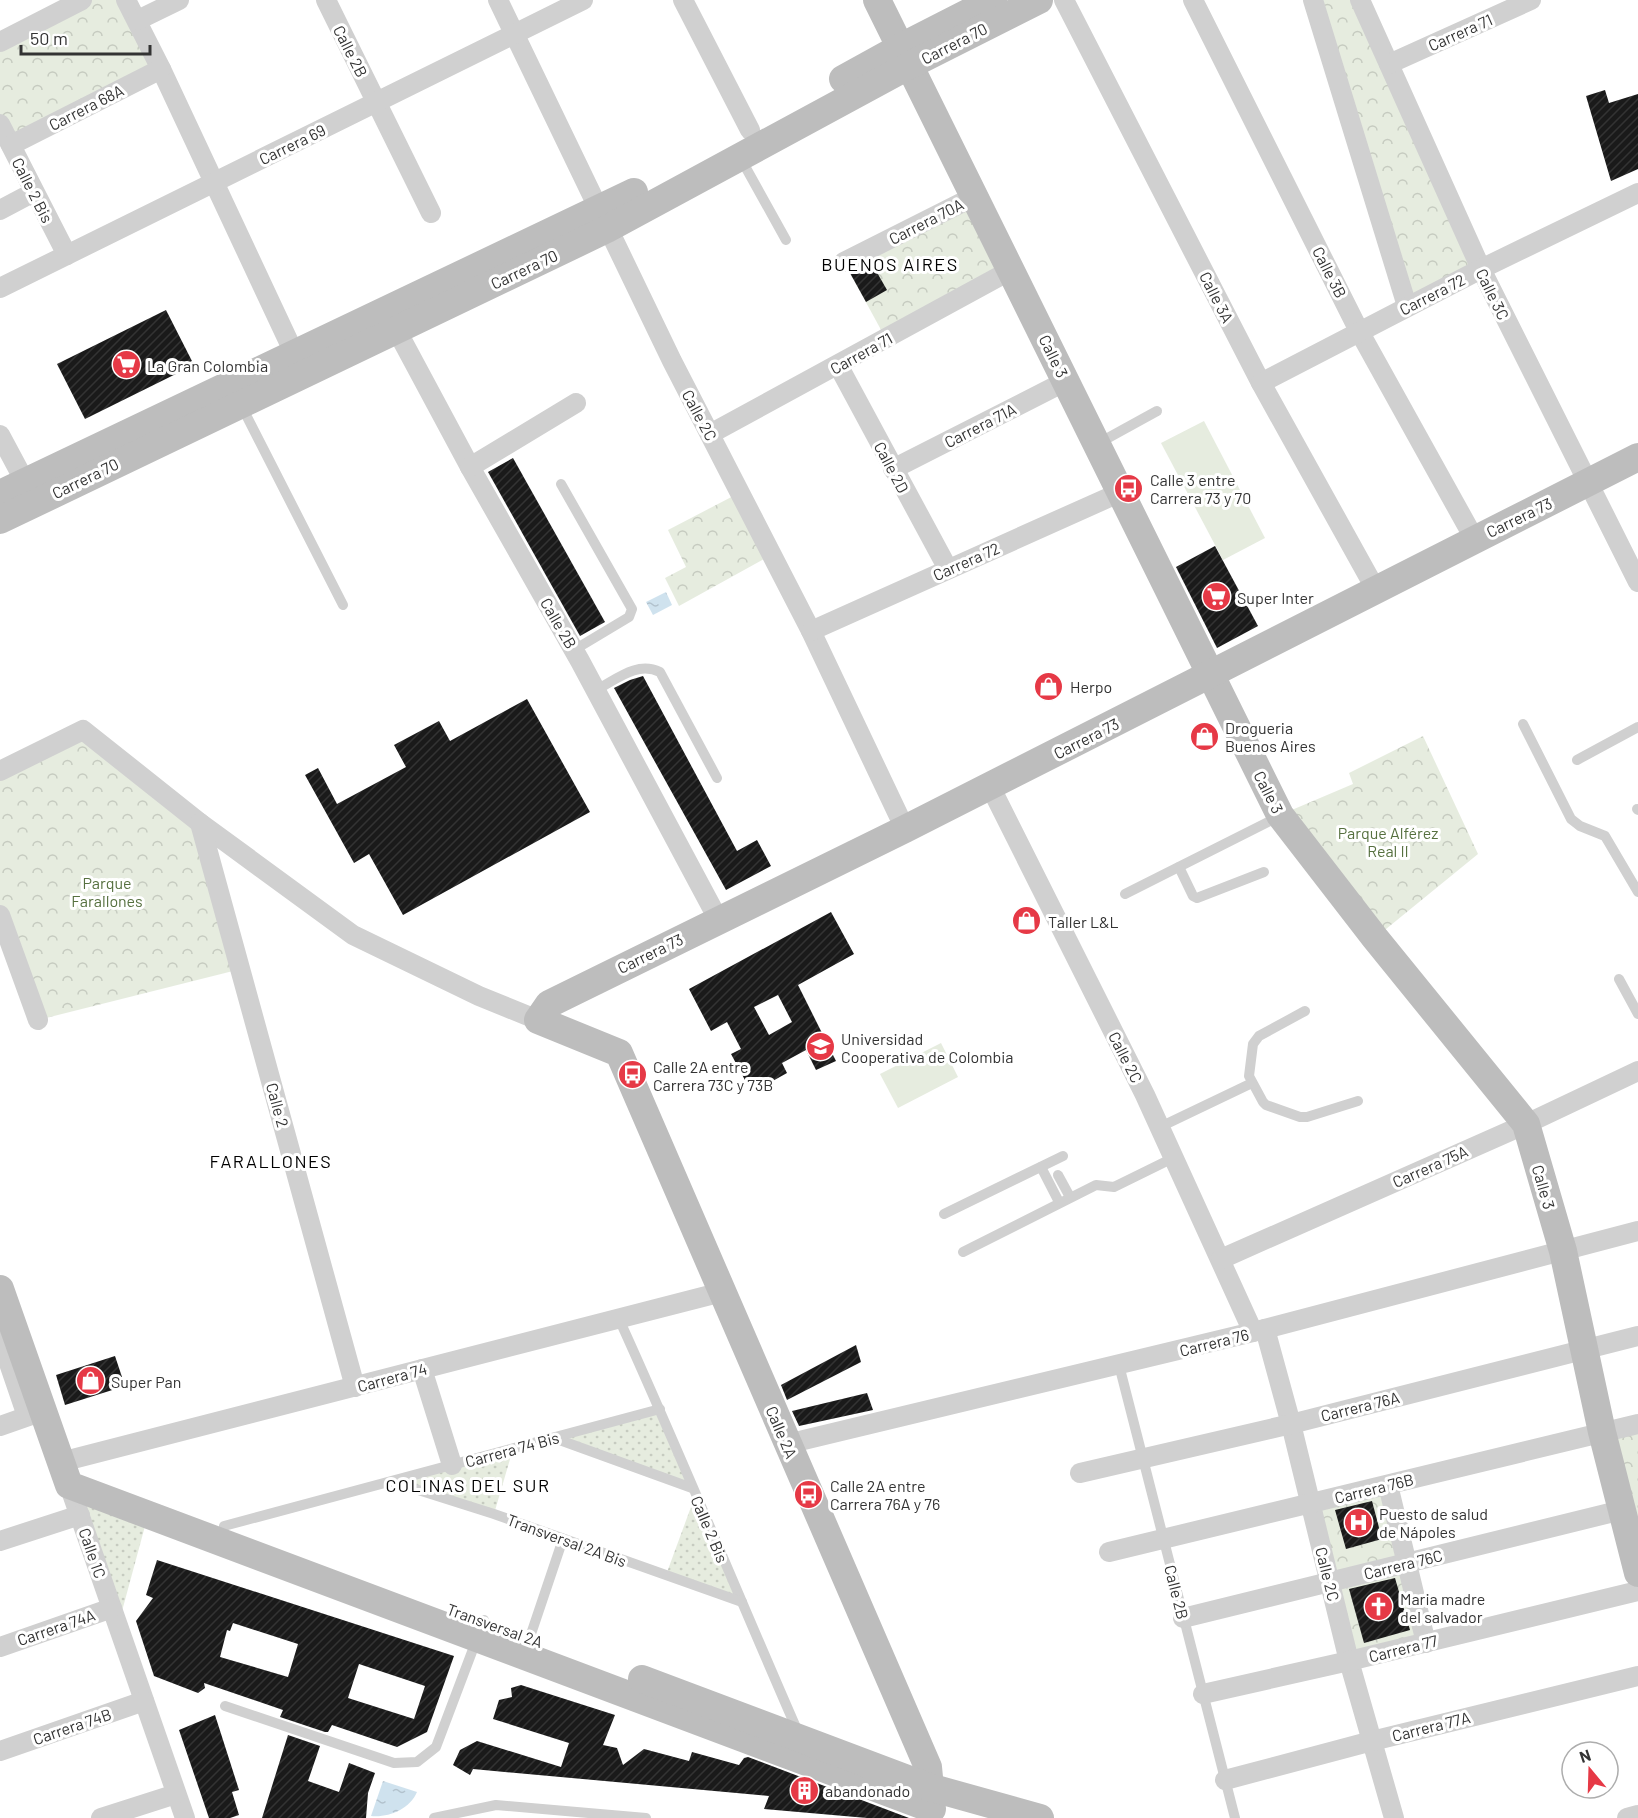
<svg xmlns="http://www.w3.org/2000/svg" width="1638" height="1818" font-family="Barlow,sans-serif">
  <defs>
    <pattern id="grass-dots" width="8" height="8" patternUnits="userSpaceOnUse" patternTransform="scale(1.5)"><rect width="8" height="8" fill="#e6ecdf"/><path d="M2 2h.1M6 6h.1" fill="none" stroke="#c6cbc0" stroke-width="1.8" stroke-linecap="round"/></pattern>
    <pattern id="forest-crowns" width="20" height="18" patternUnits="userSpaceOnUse" patternTransform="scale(1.5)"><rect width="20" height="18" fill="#e6ecdf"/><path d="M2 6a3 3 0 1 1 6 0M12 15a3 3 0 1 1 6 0" fill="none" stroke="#c6cbc0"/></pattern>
    <pattern id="water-ripples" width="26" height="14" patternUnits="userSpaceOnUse" patternTransform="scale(1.5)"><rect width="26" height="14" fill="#cfe2ee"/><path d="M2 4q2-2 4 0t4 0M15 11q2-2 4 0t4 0" fill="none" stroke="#b2c2cd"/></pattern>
    <pattern id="building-hatch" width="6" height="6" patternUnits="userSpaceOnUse" patternTransform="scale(1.5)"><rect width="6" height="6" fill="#1a1a1a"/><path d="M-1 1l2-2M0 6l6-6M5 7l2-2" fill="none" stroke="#333"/></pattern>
  </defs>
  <rect width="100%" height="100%" fill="#fff"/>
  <g fill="url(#grass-dots)">
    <polygon points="660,1409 692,1488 554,1438"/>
    <polygon points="513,1449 494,1514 391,1481"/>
    <polygon points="69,1485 148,1515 118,1626"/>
    <polygon points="695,1496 742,1602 666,1575"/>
  </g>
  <g fill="url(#forest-crowns)">
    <polygon points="82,0 126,0 161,69 11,145 0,124 0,42"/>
    <polygon points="1313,0 1360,0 1481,269 1407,306"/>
    <polygon points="975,196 1011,270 886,339 844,262"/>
    <polygon points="741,492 773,554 679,606 665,578 686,567 668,530"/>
    <polygon points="83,730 200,823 241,969 38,1020 0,915 0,771"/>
    <polygon points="1423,736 1478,854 1375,938 1280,815 1353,784 1349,773"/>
    <polygon points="1638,1424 1638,1573 1602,1432"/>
    <polygon points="1388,1485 1426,1643 1349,1661 1311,1503"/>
  </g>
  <g fill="#e6ecdf">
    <polygon points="1204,421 1265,538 1223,560 1161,443"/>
    <polygon points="941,1043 958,1077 898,1108 880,1074"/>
  </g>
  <g fill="url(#water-ripples)">
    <polygon points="666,592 672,605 653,615 646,602"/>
    <path d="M 383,1781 L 417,1792 C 410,1809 388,1818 371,1816 Z"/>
  </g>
  <g fill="url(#building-hatch)" fill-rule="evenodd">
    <polygon points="1605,90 1609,103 1638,94 1638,169 1611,181 1586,96"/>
    <polygon points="871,262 887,290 866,302 850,273"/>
    <polygon points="166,310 194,365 85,419 57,364"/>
    <polygon points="513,458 605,622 580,636 488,472"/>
    <polygon points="1215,546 1258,626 1217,648 1176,567"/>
    <polygon points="643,676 737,851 757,840 771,866 726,890 614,688 630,680"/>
    <polygon points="527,699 590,812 403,915 369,854 354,863 305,775 318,768 337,804 406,767 394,745 439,721 450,741"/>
    <path d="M 831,912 L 854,954 L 798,985 L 836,1061 L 816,1070 L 806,1050 L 782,1063 L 787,1073 L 760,1088 L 754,1078 L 746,1082 L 731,1054 L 741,1049 L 727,1022 L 711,1031 L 689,989 ZM 778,995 L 792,1022 L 769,1035 L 754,1007 Z"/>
    <polygon points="856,1345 861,1362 787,1400 781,1385"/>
    <polygon points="115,1356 125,1386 65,1405 56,1375"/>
    <polygon points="867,1393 873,1410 799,1426 792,1411"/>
    <polygon points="1372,1501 1382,1539 1346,1549 1335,1510"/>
    <path d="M 157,1560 L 454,1656 L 427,1732 L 397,1747 L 332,1725 L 328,1732 L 325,1732 L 280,1717 L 283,1710 L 204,1683 L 205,1688 L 198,1693 L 154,1676 L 136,1621 L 153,1598 L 146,1595 ZM 233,1623 L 298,1644 L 288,1677 L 220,1657 L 227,1630 L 230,1631 ZM 359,1664 L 425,1686 L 414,1719 L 348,1698 Z"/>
    <polygon points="1395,1578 1410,1630 1364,1643 1349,1589"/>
    <polygon points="521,1685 615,1715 603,1745 617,1748 623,1765 644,1749 689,1761 692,1752 739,1765 744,1758 748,1757 909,1818 867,1818 764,1809 769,1796 473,1769 470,1775 453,1765 460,1750 477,1741 561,1767 569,1743 493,1719 499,1700 512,1697 511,1688"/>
    <polygon points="215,1715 239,1790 232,1792 239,1815 230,1818 209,1818 179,1730"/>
    <polygon points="288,1735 320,1746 308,1781 339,1792 349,1763 375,1773 368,1793 366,1818 262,1818"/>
  </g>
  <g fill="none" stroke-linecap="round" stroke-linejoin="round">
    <g stroke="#d0d0d0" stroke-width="10">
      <polyline points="741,159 786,240"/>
      <polyline points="241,405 343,605"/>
      <polyline points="1097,444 1157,411"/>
      <polyline points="561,484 632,609 629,617 574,650"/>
      <path d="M 596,690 C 617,679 637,661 660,672 L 717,778"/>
      <polyline points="1523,724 1571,819 1580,826 1605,836 1638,892"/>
      <polyline points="1577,760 1638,727"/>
      <polyline points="1637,809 1638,810"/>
      <polyline points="1179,867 1193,896 1197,898 1264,872"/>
      <polyline points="1125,894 1280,816"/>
      <polyline points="1619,979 1638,1014"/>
      <polyline points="1305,1011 1259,1036 1253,1044 1249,1076 1263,1102 1266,1105 1300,1117 1307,1117 1358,1101"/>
      <polyline points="1160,1127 1252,1083"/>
      <polyline points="1041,1167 1059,1202"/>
      <polyline points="1058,1175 1070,1197"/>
      <polyline points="944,1214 1063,1156"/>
      <polyline points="963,1252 1096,1185 1114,1187 1173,1158"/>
      <path d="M 619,1319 C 681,1455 738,1595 798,1732"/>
      <polyline points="1119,1365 1235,1818"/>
      <polyline points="554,1438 692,1488"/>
      <polyline points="393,1482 494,1514 742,1602"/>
      <polyline points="224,1526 660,1409"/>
      <polyline points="530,1637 563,1539"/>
      <polyline points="225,1706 394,1763 417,1762 436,1747 484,1620"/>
      <polyline points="434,1818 496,1805 646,1818"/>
    </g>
    <g stroke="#d0d0d0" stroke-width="20">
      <polyline points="126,0 161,69 294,353"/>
      <polyline points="326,0 431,213"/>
      <polyline points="498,0 672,361 811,631 905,829"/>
      <polyline points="683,0 750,130"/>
      <polyline points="1064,0 1261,383 1376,590"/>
      <polyline points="1193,0 1359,331 1475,540"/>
      <polyline points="1313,0 1407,306"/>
      <polyline points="1360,0 1481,269 1638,582"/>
      <polyline points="138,20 179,0"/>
      <polyline points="0,42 82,0"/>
      <polyline points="1389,64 1531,0"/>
      <polyline points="0,124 67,255"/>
      <polyline points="11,145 161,69"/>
      <polyline points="0,210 34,192"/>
      <polyline points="844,262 975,196"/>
      <polyline points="0,288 583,0"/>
      <polyline points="396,329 470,467 580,661 718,919"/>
      <polyline points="838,365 948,569"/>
      <polyline points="1261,383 1481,269 1638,193"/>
      <polyline points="710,434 1011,270"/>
      <polyline points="0,435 31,493"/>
      <polyline points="470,467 576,403"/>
      <polyline points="893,469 1066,381"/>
      <polyline points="811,631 1121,492"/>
      <polyline points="0,771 83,730 200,823 353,935 479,996 538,1020"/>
      <polyline points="990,786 1145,1095 1253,1332"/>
      <polyline points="200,823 355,1387"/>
      <polyline points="0,915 38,1020"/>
      <polyline points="1221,1259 1526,1124 1638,1071"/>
      <polyline points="1265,1329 1291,1424 1349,1661 1394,1818"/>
      <polyline points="0,1337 27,1416"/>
      <polyline points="422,1369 452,1465"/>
      <polyline points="0,1426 40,1412"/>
      <polyline points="787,1444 1253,1332 1638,1231"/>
      <polyline points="61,1462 722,1292"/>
      <polyline points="1080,1473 1291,1424 1638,1336"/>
      <polyline points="69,1485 185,1818"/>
      <polyline points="1388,1485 1426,1643"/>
      <polyline points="0,1541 80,1515"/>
      <polyline points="1109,1552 1638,1424"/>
      <polyline points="1183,1618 1622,1510"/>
      <polyline points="0,1647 112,1608"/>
      <polyline points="1203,1694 1349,1661 1638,1591"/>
      <polyline points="0,1751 144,1701"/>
      <polyline points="1225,1780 1372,1741 1638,1676"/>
      <polyline points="101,1818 176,1794"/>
      <polyline points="1627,1818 1638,1815"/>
    </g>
    <g stroke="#bdbdbd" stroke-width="28">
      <polyline points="877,0 1280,815 1375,938 1526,1124 1563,1251 1602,1432 1638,1573"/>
      <polyline points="843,79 901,47 993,0"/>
      <polyline points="0,494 634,192"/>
      <polyline points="0,520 607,229 910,65 1039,0"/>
      <polyline points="0,1289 69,1485 932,1809 928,1767 619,1053 538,1020 549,1004 905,829 1638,457"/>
      <polyline points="642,1679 929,1787 1040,1818"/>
    </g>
  </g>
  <defs>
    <symbol id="supermarket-disc" viewBox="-11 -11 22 22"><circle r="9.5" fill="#e63946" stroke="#fff"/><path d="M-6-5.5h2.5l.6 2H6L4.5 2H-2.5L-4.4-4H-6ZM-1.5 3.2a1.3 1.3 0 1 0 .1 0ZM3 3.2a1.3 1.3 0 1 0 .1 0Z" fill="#fff"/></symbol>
    <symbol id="bus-disc" viewBox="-11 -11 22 22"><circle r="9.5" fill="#e63946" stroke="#fff"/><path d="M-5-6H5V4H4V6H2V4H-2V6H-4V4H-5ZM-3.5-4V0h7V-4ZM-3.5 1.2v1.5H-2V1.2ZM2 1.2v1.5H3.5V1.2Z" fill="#fff"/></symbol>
    <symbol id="shop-disc" viewBox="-11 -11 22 22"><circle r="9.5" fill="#e63946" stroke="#fff"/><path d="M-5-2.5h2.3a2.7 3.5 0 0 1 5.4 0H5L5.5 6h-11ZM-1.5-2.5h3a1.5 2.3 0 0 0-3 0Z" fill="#fff"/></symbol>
    <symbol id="university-disc" viewBox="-11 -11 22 22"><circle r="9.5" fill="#e63946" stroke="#fff"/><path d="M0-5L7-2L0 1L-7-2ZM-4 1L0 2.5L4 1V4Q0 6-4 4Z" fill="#fff"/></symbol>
    <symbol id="hospital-disc" viewBox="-11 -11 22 22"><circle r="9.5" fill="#e63946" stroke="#fff"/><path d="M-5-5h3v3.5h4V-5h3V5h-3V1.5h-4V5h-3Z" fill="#fff"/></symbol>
    <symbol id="church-disc" viewBox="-11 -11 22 22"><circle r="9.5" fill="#e63946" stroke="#fff"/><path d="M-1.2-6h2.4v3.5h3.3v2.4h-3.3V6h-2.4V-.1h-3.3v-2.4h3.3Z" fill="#fff"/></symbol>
    <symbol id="building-disc" viewBox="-11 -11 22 22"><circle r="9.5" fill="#e63946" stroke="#fff"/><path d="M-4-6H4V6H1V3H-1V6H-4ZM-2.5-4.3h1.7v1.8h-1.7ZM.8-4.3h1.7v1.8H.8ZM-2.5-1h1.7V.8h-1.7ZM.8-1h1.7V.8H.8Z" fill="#fff"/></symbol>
  </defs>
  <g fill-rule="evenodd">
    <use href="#supermarket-disc" x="110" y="348" width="33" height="33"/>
    <use href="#bus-disc" x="1112" y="472" width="33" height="33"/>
    <use href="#supermarket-disc" x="1200" y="580" width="33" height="33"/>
    <use href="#shop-disc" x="1032" y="670" width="33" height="33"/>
    <use href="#shop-disc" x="1188" y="720" width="33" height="33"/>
    <use href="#shop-disc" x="1010" y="904" width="33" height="33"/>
    <use href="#university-disc" x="804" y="1030" width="33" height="33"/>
    <use href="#bus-disc" x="616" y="1058" width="33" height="33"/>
    <use href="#shop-disc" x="74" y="1364" width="33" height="33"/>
    <use href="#bus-disc" x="792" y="1478" width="33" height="33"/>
    <use href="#hospital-disc" x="1342" y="1506" width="33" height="33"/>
    <use href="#church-disc" x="1362" y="1590" width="33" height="33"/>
    <use href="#building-disc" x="788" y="1774" width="33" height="33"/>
  </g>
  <g text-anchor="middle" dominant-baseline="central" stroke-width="6" stroke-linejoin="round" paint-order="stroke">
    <g font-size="16" fill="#333" stroke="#fff">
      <text transform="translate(1460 32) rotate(-24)">Carrera 71</text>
      <text transform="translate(954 43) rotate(-27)">Carrera 70</text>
      <text transform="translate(351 51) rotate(63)">Calle 2B</text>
      <text transform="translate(86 107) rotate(-27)">Carrera 68A</text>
      <text transform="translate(292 144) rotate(-26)">Carrera 69</text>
      <text transform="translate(33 190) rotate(63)">Calle 2 Bis</text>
      <text transform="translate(926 221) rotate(-27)">Carrera 70A</text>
      <text transform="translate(524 269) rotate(-25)">Carrera 70</text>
      <text transform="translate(1330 272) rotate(63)">Calle 3B</text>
      <text transform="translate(1432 294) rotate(-27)">Carrera 72</text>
      <text transform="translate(1493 294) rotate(64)">Calle 3C</text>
      <text transform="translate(1217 297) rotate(63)">Calle 3A</text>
      <text transform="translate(861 353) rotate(-29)">Carrera 71</text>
      <text transform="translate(1054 356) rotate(64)">Calle 3</text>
      <text transform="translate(700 415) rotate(62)">Calle 2C</text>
      <text transform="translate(980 425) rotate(-27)">Carrera 71A</text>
      <text transform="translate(892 467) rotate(62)">Calle 2D</text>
      <text transform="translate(85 478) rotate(-26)">Carrera 70</text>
      <text transform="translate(1519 517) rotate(-26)">Carrera 73</text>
      <text transform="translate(966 561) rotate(-24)">Carrera 72</text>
      <text transform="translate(559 623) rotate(60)">Calle 2B</text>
      <text transform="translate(1086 738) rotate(-27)">Carrera 73</text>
      <text transform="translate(1269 792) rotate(63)">Calle 3</text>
      <text transform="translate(650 953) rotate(-26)">Carrera 73</text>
      <text transform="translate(1126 1057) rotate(63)">Calle 2C</text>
      <text transform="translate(278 1105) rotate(75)">Calle 2</text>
      <text transform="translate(1430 1166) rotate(-24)">Carrera 75A</text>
      <text transform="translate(1544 1187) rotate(74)">Calle 3</text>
      <text transform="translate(1214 1342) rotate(-14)">Carrera 76</text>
      <text transform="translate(392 1377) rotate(-15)">Carrera 74</text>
      <text transform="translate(1360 1406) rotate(-14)">Carrera 76A</text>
      <text transform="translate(782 1432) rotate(67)">Calle 2A</text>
      <text transform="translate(512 1449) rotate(-15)">Carrera 74 Bis</text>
      <text transform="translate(1374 1488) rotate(-14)">Carrera 76B</text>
      <text transform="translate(710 1529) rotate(67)">Calle 2 Bis</text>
      <text transform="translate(567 1540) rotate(20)">Transversal 2A Bis</text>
      <text transform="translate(93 1553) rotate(71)">Calle 1C</text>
      <text transform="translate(1403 1564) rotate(-14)">Carrera 76C</text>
      <text transform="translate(1328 1574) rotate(76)">Calle 2C</text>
      <text transform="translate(1177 1592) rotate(76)">Calle 2B</text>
      <text transform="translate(495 1625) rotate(20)">Transversal 2A</text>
      <text transform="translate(56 1627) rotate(-19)">Carrera 74A</text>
      <text transform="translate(1403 1648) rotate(-14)">Carrera 77</text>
      <text transform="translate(72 1726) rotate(-19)">Carrera 74B</text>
      <text transform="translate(1431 1726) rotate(-14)">Carrera 77A</text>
    </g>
    <g font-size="16" fill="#333" stroke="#fff" text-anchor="start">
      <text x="147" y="365">La Gran Colombia</text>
      <text x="1150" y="479">Calle 3 entre<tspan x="1150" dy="18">Carrera 73 y 70</tspan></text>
      <text x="1237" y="597">Super Inter</text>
      <text x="1070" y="686">Herpo</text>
      <text x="1225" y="727">Drogueria<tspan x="1225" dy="18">Buenos Aires</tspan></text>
      <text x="1048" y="921">Taller L&amp;L</text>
      <text x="841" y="1038">Universidad<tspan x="841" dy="18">Cooperativa de Colombia</tspan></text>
      <text x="653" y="1066">Calle 2A entre<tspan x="653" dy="18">Carrera 73C y 73B</tspan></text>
      <text x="111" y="1381">Super Pan</text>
      <text x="830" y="1485">Calle 2A entre<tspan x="830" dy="18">Carrera 76A y 76</tspan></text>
      <text x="1379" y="1513">Puesto de salud<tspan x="1379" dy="18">de Nápoles</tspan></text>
      <text x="1400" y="1598">Maria madre<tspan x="1400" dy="18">del salvador</tspan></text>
      <text x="825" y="1790">abandonado</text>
    </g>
    <g font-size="16" fill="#56703f" stroke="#fff">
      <text x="1388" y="832">Parque Alférez<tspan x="1388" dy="18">Real II</tspan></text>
      <text x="107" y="882">Parque<tspan x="107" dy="18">Farallones</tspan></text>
    </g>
    <g font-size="18" letter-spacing="1.5" fill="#000" stroke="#fff">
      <text x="890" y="264">BUENOS AIRES</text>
      <text x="271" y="1161">FARALLONES</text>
      <text x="468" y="1485">COLINAS DEL SUR</text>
    </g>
  </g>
  <g transform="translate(1590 1770) rotate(341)"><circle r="28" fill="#ffffff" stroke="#adadad" stroke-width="1.5"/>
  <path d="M0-4.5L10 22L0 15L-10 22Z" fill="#e63946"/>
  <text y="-9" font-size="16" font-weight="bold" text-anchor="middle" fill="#333333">N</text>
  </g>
  <path d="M21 45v9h129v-9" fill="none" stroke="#333333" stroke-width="3"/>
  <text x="30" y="45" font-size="18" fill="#333333" stroke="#ffffff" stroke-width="4.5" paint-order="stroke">50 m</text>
</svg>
